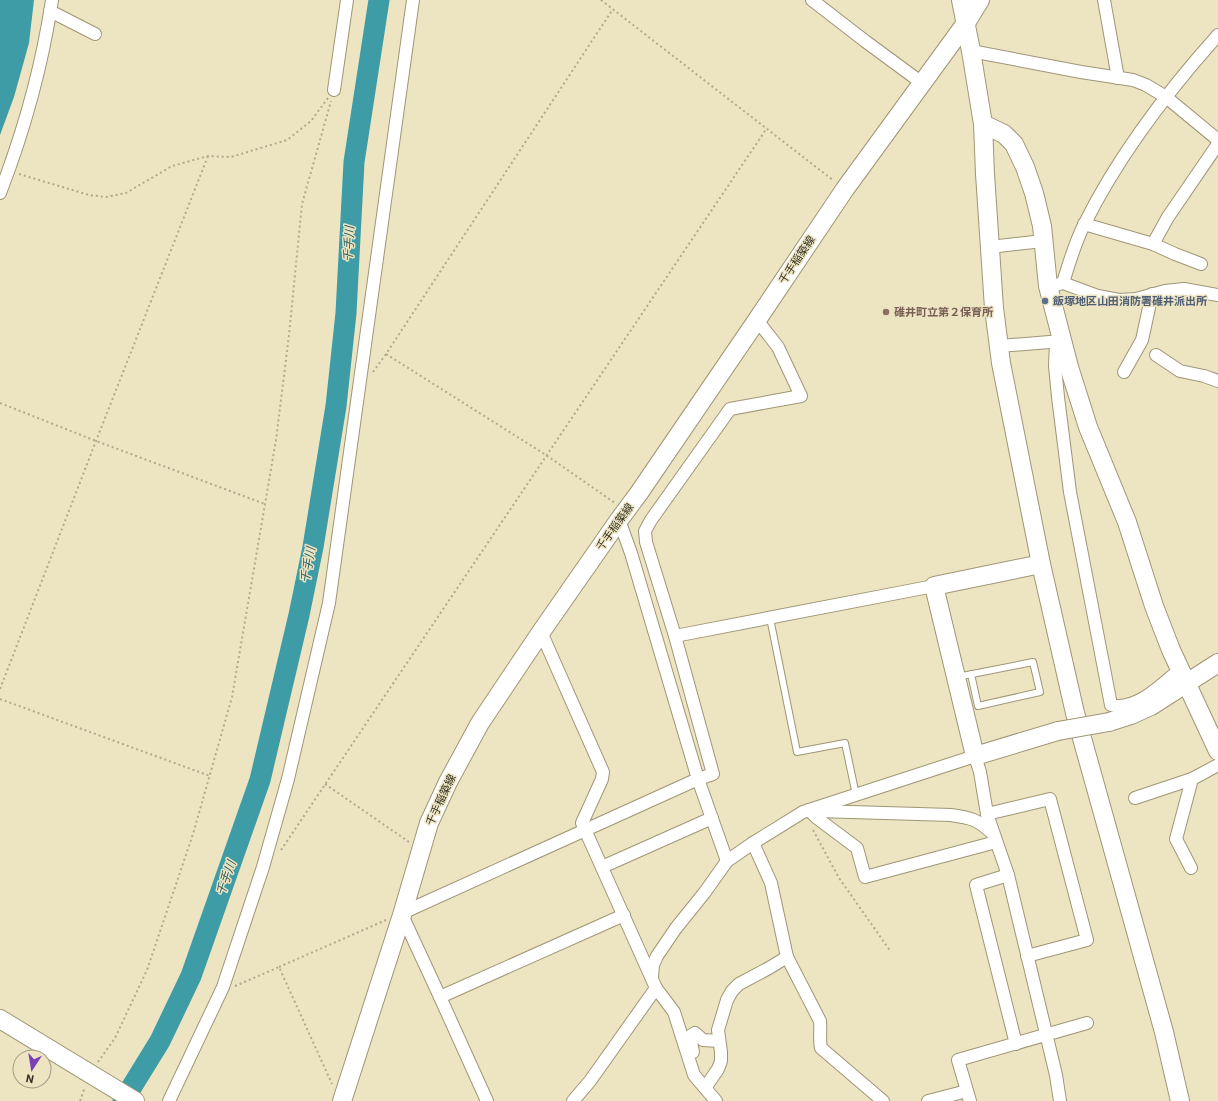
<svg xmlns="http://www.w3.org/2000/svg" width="1218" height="1101" font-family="Roboto,'Noto Sans JP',sans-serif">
  <rect width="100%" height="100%" fill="#ede4c2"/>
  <polygon fill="#3e9ca6" points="0,0 34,0 29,43 14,97 0,135"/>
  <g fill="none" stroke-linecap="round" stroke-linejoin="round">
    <polyline stroke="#3e9ca6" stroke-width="21" points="123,1101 160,1041 191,976 260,780 299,615 313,547 336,406 346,313 354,162 379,0"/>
    <defs>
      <g id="lane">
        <polyline points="770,618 797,752 845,743 856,795"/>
        <polyline points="957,677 1033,662 1040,692 978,706 971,674"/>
      </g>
      <g id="street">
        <polyline points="812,0 865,41 922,83"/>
        <polyline points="1104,0 1118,78"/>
        <polyline points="50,11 95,34"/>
        <polyline points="971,51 1081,72 1133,80 1146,85 1166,97 1218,140"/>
        <polyline points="334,90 347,0"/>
        <path d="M 0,193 C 24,131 42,66 52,0"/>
        <polyline points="1084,224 1153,244 1175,254 1201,264"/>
        <polyline points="1153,244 1168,217 1218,144"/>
        <polyline points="990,247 1043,241"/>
        <path d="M 1063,283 C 1069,263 1075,242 1085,223 C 1119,155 1167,92 1218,35"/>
        <polyline points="1056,285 1063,283 1098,296 1119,300 1136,299 1165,291 1184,289 1218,295"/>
        <path d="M 1056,342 L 1055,366 L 1058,397 L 1070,492 L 1111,705 C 1133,711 1157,689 1172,676"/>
        <polyline points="999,346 1062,341"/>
        <polyline points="1156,355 1180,371 1204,376 1218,381"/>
        <polyline points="1124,372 1142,340 1152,294"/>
        <polyline points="619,520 631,553 698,779 727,861"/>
        <polyline points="541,632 603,772 602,779 582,823 656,988 674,1012 694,1075 716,1101"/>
        <polyline points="675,636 934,586"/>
        <polyline points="1135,798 1192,779"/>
        <polyline points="809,810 817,818 857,848 865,877 996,842"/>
        <path d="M 818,811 L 951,815 C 971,818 977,819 992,833"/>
        <polyline points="987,814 1050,799 1087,940 1027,956"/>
        <path d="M 753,843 L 771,883 L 787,957 L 820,1021 C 821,1030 819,1039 821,1048 L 883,1101"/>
        <polyline points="602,867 712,818"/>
        <polyline points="1191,868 1176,839 1192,779 1218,765"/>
        <polyline points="1008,875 976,885 1016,1044"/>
        <polyline points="402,913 698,779 713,774 675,636 646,542 645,531 651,520 730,409 801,396 778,347 757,320"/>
        <polyline points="402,915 440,997 624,915"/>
        <polyline points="652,977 653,965 657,956 676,928 705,892 727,861 753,843 803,812 975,756 980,772 987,814 1008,875 1056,1075 1060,1101"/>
        <polyline points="440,997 487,1101"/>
        <polyline points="693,1052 690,1036 695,1033 703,1040 719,1041"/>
        <polyline points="705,1088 718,1069 721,1061 721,1052 718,1030 727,1000 732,991 739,984 769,968 787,957"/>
        <polyline points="169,1101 223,987 263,867 288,779 329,603 413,0"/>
        <polyline points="573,1101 590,1081 656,988"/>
        <polyline points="928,1101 967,1091"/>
        <polyline points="970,1101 958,1060 1087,1023"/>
      </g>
      <g id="secondary">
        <polyline points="961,0 971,51 983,124 985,174 994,308 1001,363 1041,564 1075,713 1164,1032 1180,1101"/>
        <polyline points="983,124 1004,134 1014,144 1025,167 1034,193 1042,226 1048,286 1069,367 1088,427 1127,522 1154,606 1171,650 1218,751"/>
        <polyline points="1041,564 934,586 975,756 1058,731"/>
        <polyline points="1109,722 1131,715 1151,706 1218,663"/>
        <polyline points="0,1019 135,1101"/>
        <polyline points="342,1101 402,915 429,823 448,782 480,723 541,632 619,520 639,493 757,320 845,189 966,23 980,0"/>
      </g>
    </defs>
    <use href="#lane" stroke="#9f9676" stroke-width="8"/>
    <use href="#street" stroke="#9f9676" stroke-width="14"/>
    <use href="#secondary" stroke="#9f9676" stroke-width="20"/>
    <g stroke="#b0a98e" stroke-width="2" stroke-dasharray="2 3" stroke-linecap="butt">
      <polyline points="601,0 834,181"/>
      <polyline points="19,174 89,195 106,197 126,193 172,166 208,156 231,157 287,140 311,121 328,98"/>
      <polyline points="386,354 546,455 615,503"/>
      <polyline points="373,372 386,354 613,9"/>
      <polyline points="0,403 96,441 265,504"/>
      <polyline points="0,689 96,441 208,156"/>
      <polyline points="0,699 210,776"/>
      <polyline points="325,784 409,842"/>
      <polyline points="813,830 839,878 891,952"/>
      <polyline points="281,850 767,128"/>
      <polyline points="279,967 386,920"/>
      <polyline points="235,986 279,967 332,1084"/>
      <polyline points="98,1062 115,1038 147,970 193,834 232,697 276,440 289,335 302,204 331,101"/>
      <polyline points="80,1101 85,1087"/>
    </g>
    <use href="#lane" stroke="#fff" stroke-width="6"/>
    <use href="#street" stroke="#fff" stroke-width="12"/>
    <use href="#secondary" stroke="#fff" stroke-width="18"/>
    <defs>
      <polyline id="secondary-bridge" points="1058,731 1109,722"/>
    </defs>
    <use href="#secondary-bridge" stroke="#9f9676" stroke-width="20" stroke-linecap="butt"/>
    <use href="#secondary-bridge" stroke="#fff" stroke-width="18"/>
  </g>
  <circle fill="#5c6f8a" stroke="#ede4c2" stroke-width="1.5" cx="1045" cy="301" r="4"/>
  <circle fill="#8d6e63" stroke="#ede4c2" stroke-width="1.5" cx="886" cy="312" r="4"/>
  <g text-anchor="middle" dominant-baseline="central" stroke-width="3" stroke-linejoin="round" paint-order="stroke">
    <g font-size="11" fill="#343023" stroke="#ede4c2">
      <text transform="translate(797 260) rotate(-56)">千手稲築線</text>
      <text transform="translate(615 527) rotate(-54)">千手稲築線</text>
      <text transform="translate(441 800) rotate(-65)">千手稲築線</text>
    </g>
    <g font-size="11" font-weight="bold" fill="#4e5e75" stroke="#ede4c2" text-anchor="start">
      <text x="1053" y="301">飯塚地区山田消防署碓井派出所</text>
    </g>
    <g font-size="11" font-weight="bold" fill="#785e54" stroke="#ede4c2" text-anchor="start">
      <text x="894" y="312">碓井町立第２保育所</text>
    </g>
    <g font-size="12" font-style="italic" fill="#265b60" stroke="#ede4c2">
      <text transform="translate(349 244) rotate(-87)">千手川</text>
      <text transform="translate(308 565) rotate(-80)">千手川</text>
      <text transform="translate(226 878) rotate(-71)">千手川</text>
    </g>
  </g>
  <g transform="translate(32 1069) rotate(192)"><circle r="19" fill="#ede4c2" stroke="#a39c82"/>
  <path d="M0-3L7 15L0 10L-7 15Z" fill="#7b40b6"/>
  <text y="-6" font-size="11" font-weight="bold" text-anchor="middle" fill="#343023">N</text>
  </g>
</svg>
